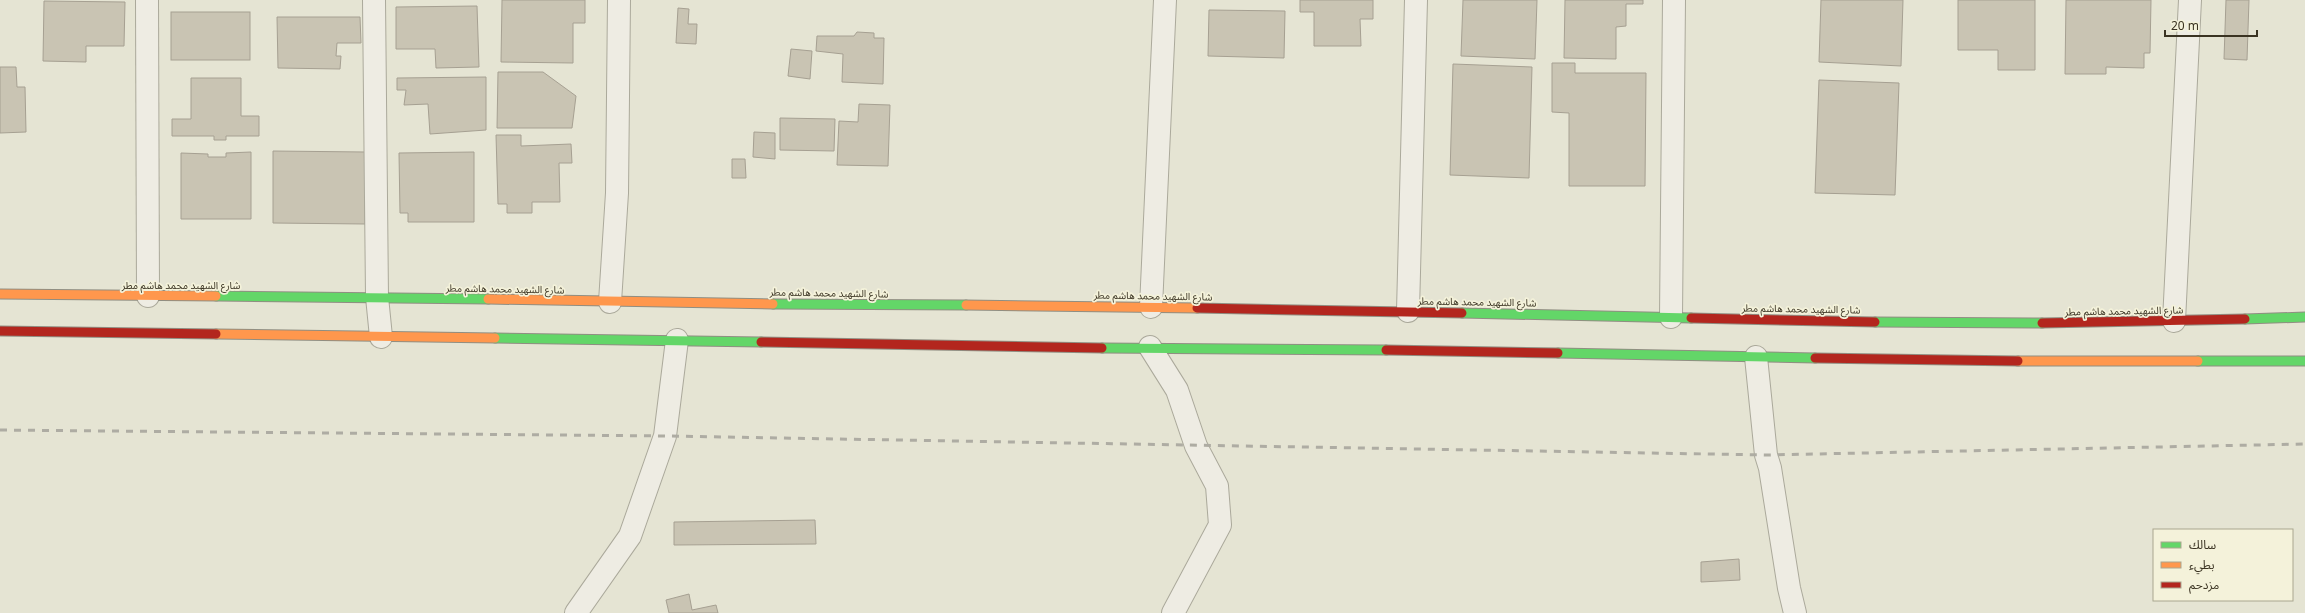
<svg xmlns="http://www.w3.org/2000/svg" width="2305" height="613" font-family="Georgia,'Noto Sans Arabic',serif">
  <rect width="100%" height="100%" fill="#e5e4d3"/>
  <g fill="#c9c4b3" stroke="#a6a092">
    <polygon points="502,0 585,0 585,23 573,23 573,63 501,62"/>
    <polygon points="1300,0 1373,0 1373,19 1360,19 1361,46 1314,46 1314,12 1300,12"/>
    <polygon points="1463,0 1537,0 1535,59 1461,56"/>
    <polygon points="1565,0 1643,0 1643,4 1626,4 1626,26 1616,27 1616,59 1564,58"/>
    <polygon points="1821,0 1903,0 1901,66 1819,62"/>
    <polygon points="1958,0 2035,0 2035,70 1998,70 1998,50 1958,50"/>
    <polygon points="2066,0 2151,0 2150,53 2144,53 2144,68 2106,67 2106,74 2065,74"/>
    <polygon points="2226,0 2249,0 2247,60 2224,59"/>
    <polygon points="44,1 125,2 124,46 86,46 86,62 43,61"/>
    <polygon points="477,6 479,67 436,68 435,49 396,49 396,7"/>
    <polygon points="678,8 689,9 688,24 697,24 696,44 676,43"/>
    <polygon points="1209,10 1285,11 1284,58 1208,56"/>
    <rect x="171" y="12" width="79" height="48"/>
    <polygon points="277,17 360,17 361,43 337,43 336,56 341,56 340,69 278,68"/>
    <polygon points="857,32 874,33 874,38 884,38 883,84 842,82 843,54 816,51 817,36 854,36"/>
    <polygon points="791,49 812,51 810,79 788,76"/>
    <polygon points="1552,63 1575,63 1575,73 1646,73 1645,186 1569,186 1569,113 1552,112"/>
    <polygon points="1453,64 1532,67 1529,178 1450,175"/>
    <polygon points="0,67 16,67 17,87 25,87 26,132 0,133"/>
    <polygon points="498,72 543,72 576,96 572,128 497,128"/>
    <polygon points="486,77 486,130 430,134 428,104 404,105 406,90 397,90 397,78"/>
    <polygon points="191,78 241,78 241,116 259,116 259,136 226,136 226,140 214,140 214,136 172,136 172,119 191,119"/>
    <polygon points="1819,80 1899,83 1895,195 1815,193"/>
    <polygon points="859,104 890,105 888,166 837,165 839,121 858,122"/>
    <polygon points="780,118 835,119 834,151 780,150"/>
    <polygon points="754,132 775,133 775,159 753,157"/>
    <polygon points="496,135 521,135 521,146 571,144 572,163 559,163 560,202 532,202 532,213 507,213 507,204 498,204"/>
    <polygon points="273,151 365,152 365,224 273,223"/>
    <polygon points="251,152 251,219 181,219 181,153 208,154 208,157 226,157 226,153"/>
    <polygon points="474,152 474,222 408,222 408,213 400,213 399,153"/>
    <polygon points="732,159 745,159 746,178 732,178"/>
    <polygon points="815,520 816,544 674,545 674,522"/>
    <polygon points="1739,559 1740,580 1701,582 1701,562"/>
    <polygon points="689,594 692,610 716,605 718,613 669,613 666,600"/>
  </g>
  <g fill="none" stroke-linecap="round" stroke-linejoin="round">
    <defs>
      <g id="street">
        <polyline points="147,0 148,296"/>
        <polyline points="374,0 377,297 381,337"/>
        <polyline points="610,302 617,193 619,0"/>
        <polyline points="1151,307 1165,0"/>
        <polyline points="1408,311 1416,0"/>
        <polyline points="1671,317 1674,0"/>
        <polyline points="2174,321 2190,0"/>
        <polyline points="1150,347 1177,390 1196,446 1217,486 1220,525 1173,613"/>
        <polyline points="1756,357 1766,455 1770,468 1789,588 1795,613"/>
        <polyline points="576,613 630,536 665,436 677,340"/>
      </g>
      <g id="fast">
        <polyline points="216,296 488,299"/>
        <polyline points="773,304 966,305"/>
        <polyline points="1462,313 1691,318"/>
        <polyline points="2245,319 2305,317"/>
        <polyline points="1875,322 2042,323"/>
        <polyline points="495,338 761,342"/>
        <polyline points="1102,348 1386,350"/>
        <polyline points="1558,353 1815,358"/>
        <polyline points="2198,361 2305,361"/>
      </g>
      <g id="slow">
        <polyline points="0,294 216,296"/>
        <polyline points="488,299 773,304"/>
        <polyline points="966,305 1197,308"/>
        <polyline points="216,334 495,338"/>
        <polyline points="2018,361 2198,361"/>
      </g>
      <g id="jam">
        <polyline points="1197,308 1462,313"/>
        <polyline points="1691,318 1875,322"/>
        <polyline points="2042,323 2245,319"/>
        <polyline points="0,331 216,334"/>
        <polyline points="761,342 1102,348"/>
        <polyline points="1386,350 1558,353"/>
        <polyline points="1815,358 2018,361"/>
      </g>
    </defs>
    <use href="#street" stroke="#aba99b" stroke-width="24"/>
    <use href="#fast" stroke="#908e82" stroke-width="11"/>
    <use href="#slow" stroke="#908e82" stroke-width="11"/>
    <use href="#jam" stroke="#908e82" stroke-width="11"/>
    <use href="#street" stroke="#eeece3" stroke-width="22"/>
    <use href="#fast" stroke="#63d668" stroke-width="9"/>
    <use href="#slow" stroke="#ff974d" stroke-width="9"/>
    <use href="#jam" stroke="#b3261e" stroke-width="9"/>
    <polyline stroke="#aeaca3" stroke-width="3" stroke-dasharray="7 7" stroke-linecap="butt" points="0,430 665,436 1766,455 2305,444"/>
  </g>
  <g text-anchor="middle" dominant-baseline="central" stroke-width="3.5" stroke-linejoin="round" paint-order="stroke">
    <g font-size="10" fill="#3a3322" stroke="#f4f2da">
      <text x="181" y="285">شارع الشهيد محمد هاشم مطر</text>
      <text transform="translate(505 289) rotate(1)">شارع الشهيد محمد هاشم مطر</text>
      <text transform="translate(829 293) rotate(1)">شارع الشهيد محمد هاشم مطر</text>
      <text transform="translate(1153 296) rotate(1)">شارع الشهيد محمد هاشم مطر</text>
      <text transform="translate(1477 302) rotate(1)">شارع الشهيد محمد هاشم مطر</text>
      <text transform="translate(1801 309) rotate(1)">شارع الشهيد محمد هاشم مطر</text>
      <text transform="translate(2124 311) rotate(-1)">شارع الشهيد محمد هاشم مطر</text>
    </g>
  </g>
  <rect x="2153" y="529" width="140" height="72" fill="#f4f2da" stroke="#aaa690"/>
  <rect x="2161" y="542" width="20" height="6" fill="#63d668" stroke="#aaa690"/>
  <text x="2189" y="549" font-size="12" fill="#3a3322">سالك</text>
  <rect x="2161" y="562" width="20" height="6" fill="#ff974d" stroke="#aaa690"/>
  <text x="2189" y="569" font-size="12" fill="#3a3322">بطيء</text>
  <rect x="2161" y="582" width="20" height="6" fill="#b3261e" stroke="#aaa690"/>
  <text x="2189" y="589" font-size="12" fill="#3a3322">مزدحم</text>
  <path d="M2165 30v6h92v-6" fill="none" stroke="#3a3322" stroke-width="2"/>
  <text x="2171" y="30" font-size="12" fill="#3a3322" stroke="#f4f2da" stroke-width="3" paint-order="stroke">20 m</text>
</svg>
